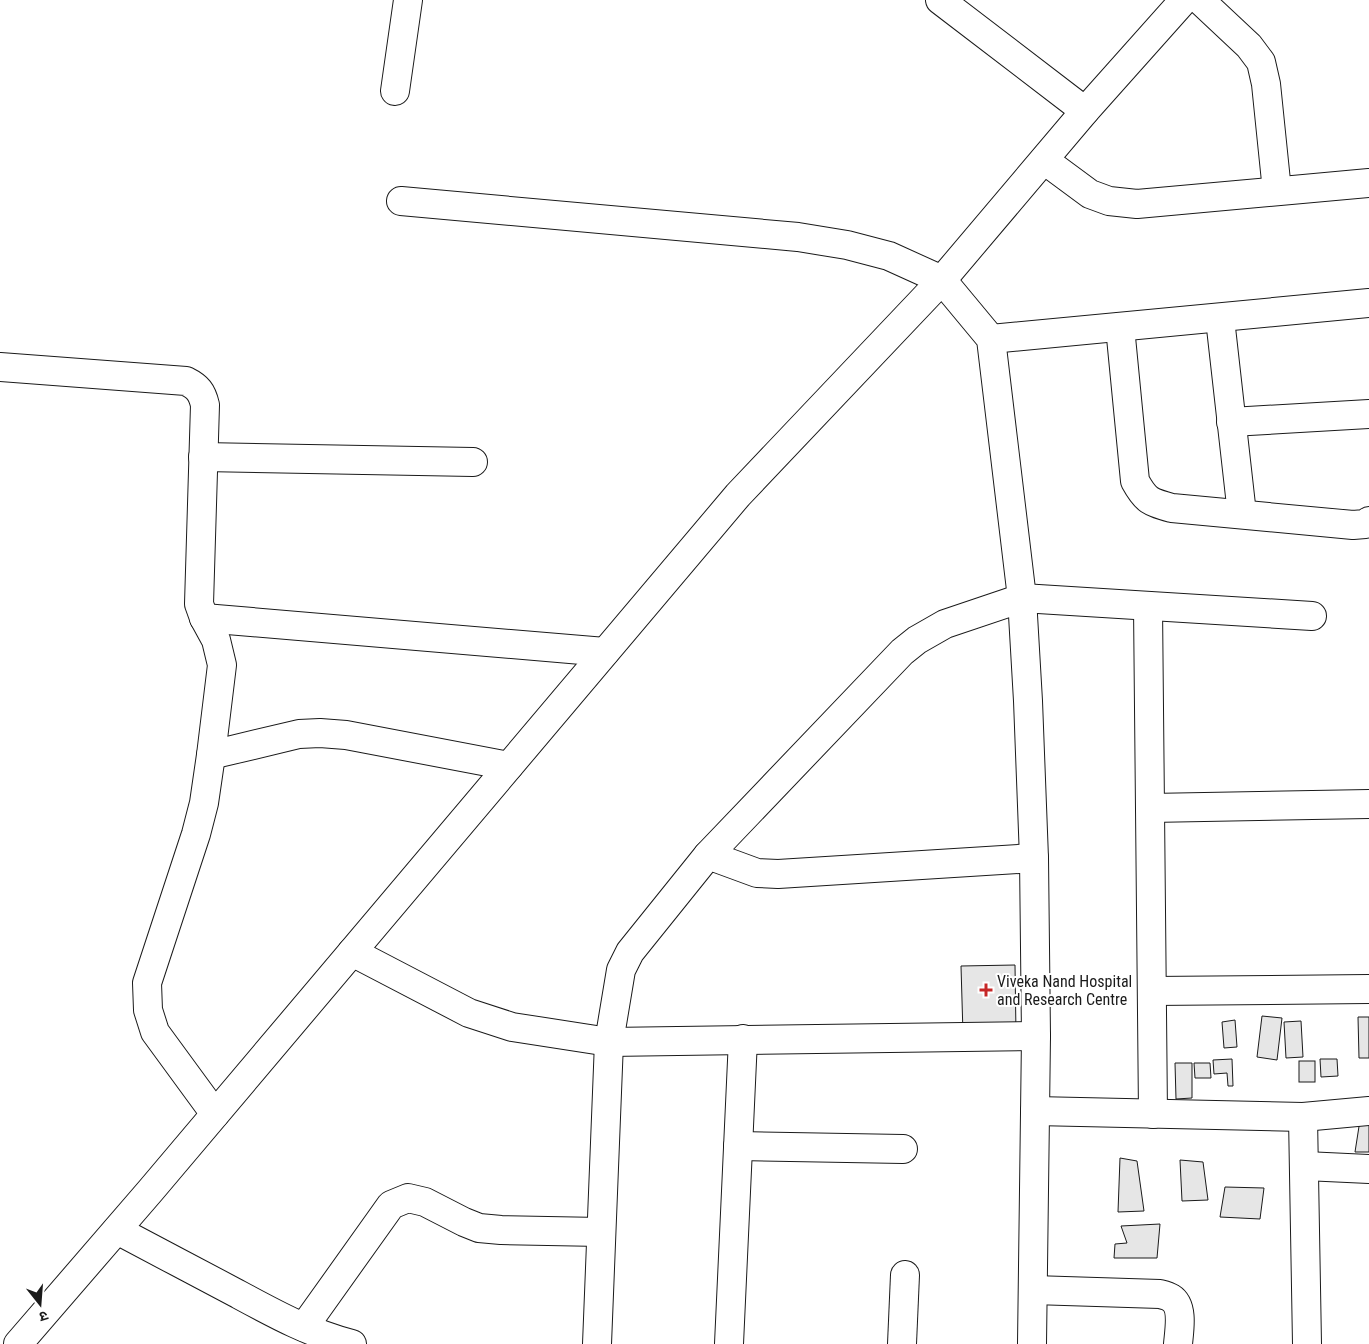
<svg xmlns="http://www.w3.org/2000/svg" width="1369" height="1344" font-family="'Roboto Condensed','Noto Sans Devanagari',sans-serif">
  <rect width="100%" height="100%" fill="#fff"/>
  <g fill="#e6e6e6" stroke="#1a1a1a">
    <polygon points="1015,965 1016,1033 963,1034 961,966"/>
    <polygon points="1262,1016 1282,1018 1277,1060 1257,1057"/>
    <polygon points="1358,1017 1369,1017 1369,1058 1359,1058"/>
    <polygon points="1235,1020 1237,1047 1224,1048 1222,1022"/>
    <polygon points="1301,1021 1303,1057 1286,1058 1284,1022"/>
    <polygon points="1232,1059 1233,1086 1228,1086 1227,1073 1214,1074 1213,1060"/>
    <polygon points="1320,1059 1337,1059 1338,1076 1321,1077"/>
    <rect x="1299" y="1061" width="16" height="21"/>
    <polygon points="1175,1063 1192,1063 1192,1098 1176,1099"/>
    <polygon points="1194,1063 1210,1063 1211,1078 1195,1078"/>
    <polygon points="1369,1119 1369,1152 1355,1152 1360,1120"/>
    <polygon points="1120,1158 1137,1161 1144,1211 1118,1212"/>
    <polygon points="1180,1160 1203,1162 1208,1200 1182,1201"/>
    <polygon points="1225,1187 1264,1188 1260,1219 1220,1217"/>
    <polygon points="1160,1224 1157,1258 1114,1258 1115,1244 1127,1243 1121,1226"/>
  </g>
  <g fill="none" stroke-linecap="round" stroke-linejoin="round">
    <defs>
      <g id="minor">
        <polyline points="940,0 1085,111"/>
        <polyline points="1200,0 1249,46 1261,62 1266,84 1277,191"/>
        <polyline points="395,91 408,0"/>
        <polyline points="1044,160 1090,194 1109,201 1137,204 1369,183"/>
        <polyline points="401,201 798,237 847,245 889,256 942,280 991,339 1022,598 1028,701 1034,858 1036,1036 1032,1344"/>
        <polyline points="1220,319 1242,514"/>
        <path d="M 1120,327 L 1135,481 C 1146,501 1150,502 1172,508 L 1353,525 L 1365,524 L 1369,521"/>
        <polyline points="991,339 1369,303"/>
        <path d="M 0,367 L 186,381 C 198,387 202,392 205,405 L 199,604 L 204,618 L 216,640 L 222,665 L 211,755 L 299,734 L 320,733 L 346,735 L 509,766"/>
        <polyline points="1231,422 1369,414"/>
        <polyline points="203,457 473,462"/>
        <polyline points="1148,606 1153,1114"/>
        <polyline points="204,618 605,652"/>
        <polyline points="211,755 204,803 196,834 147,983 148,1010 155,1032 215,1114"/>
        <polyline points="1150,808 1369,804"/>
        <polyline points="708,855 902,652 917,640 945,624 1022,598 1312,616"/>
        <polyline points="352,952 469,1013 512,1027 609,1042 1036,1036"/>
        <polyline points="1152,991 1369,989"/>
        <polyline points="1035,1111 1303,1117 1369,1111"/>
        <polyline points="1303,1117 1307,1344"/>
        <polyline points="738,1146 903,1149"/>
        <polyline points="1305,1166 1369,1169"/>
        <path d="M 117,1230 C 157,1251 196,1272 236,1293 C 273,1313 311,1334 352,1344"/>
        <path d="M 1033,1290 L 1160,1294 C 1164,1295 1168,1296 1171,1298 C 1184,1306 1179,1332 1178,1344"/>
        <polyline points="304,1327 391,1205 408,1198 425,1202 464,1222 479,1228 501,1230 601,1232"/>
        <polyline points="18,1344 151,1190 738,495 942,280 1085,111 1184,0"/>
        <polyline points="597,1344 609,1042 621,970 630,952 708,855 757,873 778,874 1034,858"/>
        <polyline points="729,1344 743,1039"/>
        <polyline points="902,1344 905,1275"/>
      </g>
    </defs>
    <use href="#minor" stroke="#1a1a1a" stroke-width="30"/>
    <use href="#minor" stroke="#fff" stroke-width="28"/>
  </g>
  <path fill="#c62828" stroke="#fff" stroke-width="2" d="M983.5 982.5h5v5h5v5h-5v5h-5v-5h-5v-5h5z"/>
  <g text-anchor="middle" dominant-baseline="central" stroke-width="4" stroke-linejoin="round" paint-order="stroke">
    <g font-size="16" fill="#1a1a1a" stroke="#fff" text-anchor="start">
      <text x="997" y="981">Viveka Nand Hospital<tspan x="997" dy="18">and Research Centre</tspan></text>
    </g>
  </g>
  <g transform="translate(40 1304) rotate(163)" stroke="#ffffff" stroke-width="4" paint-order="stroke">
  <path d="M0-4L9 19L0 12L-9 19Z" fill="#1a1a1a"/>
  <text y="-8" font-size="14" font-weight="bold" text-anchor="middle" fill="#1a1a1a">उ</text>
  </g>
</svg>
